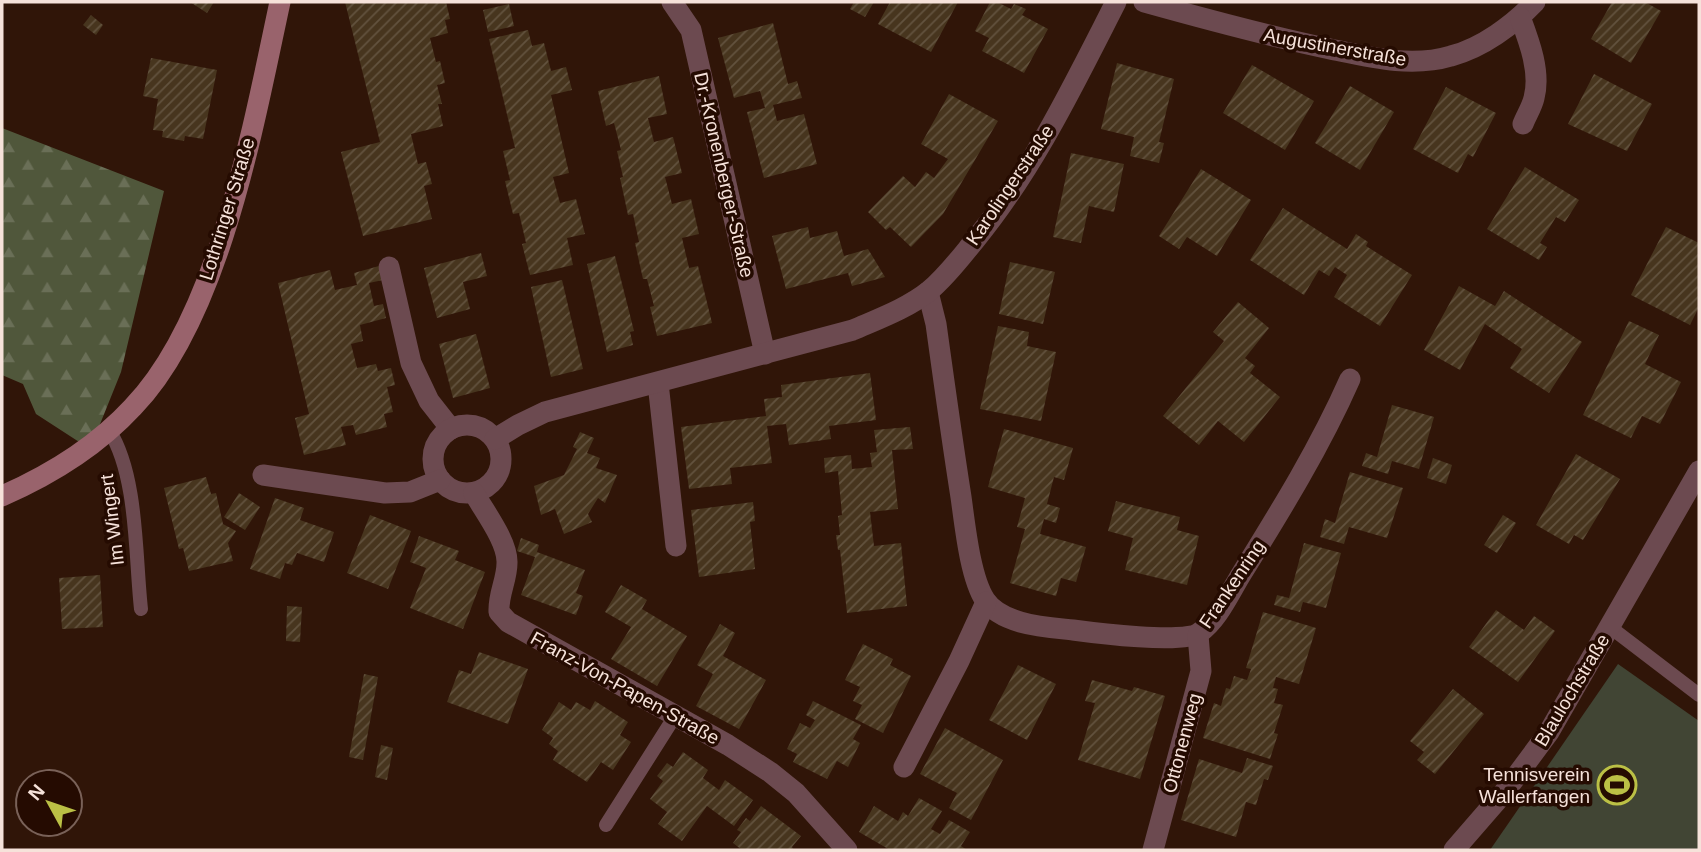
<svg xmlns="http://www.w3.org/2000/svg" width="1701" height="852" font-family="Arial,sans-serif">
  <defs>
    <pattern id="forest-firs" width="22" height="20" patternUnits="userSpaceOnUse" patternTransform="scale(1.75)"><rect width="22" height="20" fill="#50573b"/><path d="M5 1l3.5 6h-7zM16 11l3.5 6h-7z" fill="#6a6f57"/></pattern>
    <pattern id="building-hatch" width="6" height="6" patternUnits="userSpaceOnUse" patternTransform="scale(1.75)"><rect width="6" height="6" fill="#47351e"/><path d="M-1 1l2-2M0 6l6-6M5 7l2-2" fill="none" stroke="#62523e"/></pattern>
  </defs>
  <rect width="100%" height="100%" fill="#301508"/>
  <polygon fill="#414534" points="1618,664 1699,721 1699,850 1490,850"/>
  <polygon fill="url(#forest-firs)" points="2,128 164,191 121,372 90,449 36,414 23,384 2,375"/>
  <g fill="url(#building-hatch)">
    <polygon points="190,2 214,2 207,13"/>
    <polygon points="345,2 446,2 450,19 445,20 448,33 430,38 436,62 440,61 445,83 437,85 442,104 438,104 443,126 411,134 418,164 426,162 432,184 424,186 432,219 363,236 341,152 380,142"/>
    <polygon points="854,2 874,2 865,17 850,9"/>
    <polygon points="890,2 958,2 931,52 878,24"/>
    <polygon points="990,2 997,2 1011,9 1014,4 1026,9 1022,15 1048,29 1024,73 982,51 989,38 975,31"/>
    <polygon points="1612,2 1645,2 1661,11 1631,63 1591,39"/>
    <polygon points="509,4 514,26 488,32 483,10"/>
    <polygon points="91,15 103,25 96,35 83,25"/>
    <polygon points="773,23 788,84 797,81 802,98 773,105 777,121 804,114 817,164 764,178 747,112 765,108 760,91 734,98 718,38"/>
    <polygon points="528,30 532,46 544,43 551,71 566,67 572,90 551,95 569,173 553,177 560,203 576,199 585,234 567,238 573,265 530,275 522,244 526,243 519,213 513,214 505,181 510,180 503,151 515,148 489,39"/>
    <polygon points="151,58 217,70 203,139 185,136 184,141 162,137 163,131 153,130 158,99 143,96"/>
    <polygon points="1117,63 1174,79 1159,142 1164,143 1159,163 1130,156 1134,137 1101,129"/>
    <polygon points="1252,65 1314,101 1285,150 1223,113"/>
    <polygon points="1594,74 1652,104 1627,151 1568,124"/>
    <polygon points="659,76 667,114 648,118 654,142 673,137 682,173 665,177 672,204 691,199 699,234 682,238 689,268 698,266 712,323 657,336 650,307 654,306 647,279 643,279 635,243 639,242 633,214 628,215 620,178 623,177 617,151 621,150 614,123 606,126 598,91"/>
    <polygon points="1350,86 1394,112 1360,170 1315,143"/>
    <polygon points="1446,87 1496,113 1473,157 1468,154 1458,173 1413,149"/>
    <polygon points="949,94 998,121 943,214 911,247 890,227 886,230 868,212 903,176 915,187 926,172 934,178 948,159 921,144"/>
    <polygon points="1071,153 1124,164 1114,212 1089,206 1081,243 1053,237"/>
    <polygon points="1525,167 1579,200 1565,222 1556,217 1540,243 1547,247 1539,260 1487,229"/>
    <polygon points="1201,169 1251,200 1217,256 1187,237 1179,249 1159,236"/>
    <polygon points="1283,208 1347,249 1356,234 1368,242 1366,246 1412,275 1380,326 1334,297 1347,275 1335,267 1329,276 1319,270 1304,295 1250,260"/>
    <polygon points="808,227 810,238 837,231 844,256 868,249 885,277 852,286 848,273 786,289 772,236"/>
    <polygon points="1666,227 1699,243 1699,307 1690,325 1631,295"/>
    <polygon points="481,253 487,276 463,282 470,309 437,318 424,268"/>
    <polygon points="615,256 634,331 630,332 633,345 607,352 587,264"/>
    <polygon points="1010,262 1055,272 1043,324 999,314"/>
    <polygon points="379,266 383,280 369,283 374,306 383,304 386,318 360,325 363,341 351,344 357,368 376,364 378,371 391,368 395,385 387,387 393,412 384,414 387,427 356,435 353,425 341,427 346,445 304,455 295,418 309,414 278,283 330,270 335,290 357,285 354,273"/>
    <polygon points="562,280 583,369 551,377 531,287"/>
    <polygon points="1459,286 1495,306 1504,291 1582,342 1549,393 1510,368 1522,349 1485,324 1460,370 1424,350"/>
    <polygon points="1238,302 1269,328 1245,358 1255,366 1250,373 1280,397 1244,442 1218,421 1199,445 1163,416 1224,341 1213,332"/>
    <polygon points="1629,321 1659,335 1645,364 1681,382 1660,424 1642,416 1631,438 1583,415"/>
    <polygon points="998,326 1029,332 1027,346 1056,352 1041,421 980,409"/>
    <polygon points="476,334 490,388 453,398 439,344"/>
    <polygon points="870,373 876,420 829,426 831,439 789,445 786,424 767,426 772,463 730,468 732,484 689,489 681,427 766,416 764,399 782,397 781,385"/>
    <polygon points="1392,405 1434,417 1419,469 1392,461 1388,474 1362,466 1366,453 1377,457"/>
    <polygon points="910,427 913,449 892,450 898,509 870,512 874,546 901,543 907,606 847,613 840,550 838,550 836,535 840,535 838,516 842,515 838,471 825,473 824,458 851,455 852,469 872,467 870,453 877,452 874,430"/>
    <polygon points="1004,429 1073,448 1064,480 1054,477 1047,504 1060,508 1056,523 1044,519 1040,534 1086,547 1076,582 1061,578 1056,596 1010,583 1025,529 1017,527 1025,498 988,487"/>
    <polygon points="580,432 594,438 587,453 600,458 596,468 617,475 605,503 598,498 588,514 592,522 564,534 555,509 541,515 534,486 564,475 577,449 573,447"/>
    <polygon points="1576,454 1620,479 1583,540 1574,535 1569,544 1536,525"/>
    <polygon points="1433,458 1452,465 1446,484 1427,478"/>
    <polygon points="1350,472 1403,488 1387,538 1349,527 1344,544 1320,537 1325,519 1335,523"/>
    <polygon points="206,477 211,494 216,493 223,524 236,531 228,543 233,561 189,571 183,548 179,549 164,488"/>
    <polygon points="239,493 260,507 245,530 224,517"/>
    <polygon points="275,498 304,508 300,520 334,532 324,562 297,553 292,565 285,563 280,579 250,569"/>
    <polygon points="1116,501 1180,517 1177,530 1199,536 1187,585 1125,570 1133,538 1108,531"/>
    <polygon points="753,502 755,521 750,522 755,569 699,577 691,510"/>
    <polygon points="370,515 411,531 388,589 347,573"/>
    <polygon points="1503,515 1516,523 1497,553 1484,545"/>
    <polygon points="419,536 459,551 455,560 485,572 463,629 410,608 426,568 410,562"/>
    <polygon points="521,538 539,545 537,552 585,570 576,593 583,596 576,615 521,595 535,557 517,551"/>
    <polygon points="1304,543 1341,553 1326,608 1303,602 1300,612 1274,605 1277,595 1289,598"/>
    <polygon points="100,575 103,627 62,629 59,578"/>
    <polygon points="621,585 647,600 642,609 687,636 657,686 611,659 631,627 605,612"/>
    <polygon points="287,606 302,607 300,642 286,641"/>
    <polygon points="1496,610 1524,630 1534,616 1555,631 1518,682 1469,647"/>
    <polygon points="1263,612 1316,628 1299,684 1276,677 1273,688 1278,689 1274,703 1283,705 1274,733 1278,734 1270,759 1203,738 1214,703 1221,706 1226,688 1230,689 1234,676 1247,680 1251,669 1246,668"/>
    <polygon points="720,624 735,633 723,656 766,680 739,729 696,706 713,674 697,665"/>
    <polygon points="863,644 893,659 890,665 911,676 883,733 855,719 862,705 853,701 860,687 845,680"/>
    <polygon points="479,652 528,669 508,724 447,702 459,670 471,674"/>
    <polygon points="1018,665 1056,684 1027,740 989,720"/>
    <polygon points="364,674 378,677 363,760 349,757"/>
    <polygon points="1092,680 1132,691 1134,687 1165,696 1140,779 1078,760 1095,703 1085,701"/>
    <polygon points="1453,689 1484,714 1435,774 1417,760 1424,752 1410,741"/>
    <polygon points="595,701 628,722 620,735 631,742 613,770 601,762 587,782 553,760 558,751 549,744 553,738 542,730 559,702 571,710 576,702 590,710"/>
    <polygon points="813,701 861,725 853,739 860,743 848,767 837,761 827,779 793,762 797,754 787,749 800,723 810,728 815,720 806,715"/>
    <polygon points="945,728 1003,760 971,820 949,808 957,793 920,774"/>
    <polygon points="381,745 393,748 387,780 375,777"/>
    <polygon points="683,752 708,770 703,778 719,790 725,780 753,800 734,826 707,806 682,841 658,824 667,812 650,799 663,781 657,776 667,763 673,767"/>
    <polygon points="1247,758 1273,766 1268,780 1264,779 1256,805 1246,802 1236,837 1181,820 1199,759 1242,773"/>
    <polygon points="919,798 942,811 931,829 940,834 949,820 970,832 961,846 967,850 890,850 859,832 874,806 898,821 903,812 908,816"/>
    <polygon points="761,806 801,836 792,847 794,850 742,850 733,843 741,832 737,830 746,818 750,821"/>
  </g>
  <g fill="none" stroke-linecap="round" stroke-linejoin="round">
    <g stroke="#6c4a50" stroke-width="14">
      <path d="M 109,430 C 138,476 135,555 141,609"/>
      <polyline points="1610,627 1699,695"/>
      <polyline points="606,825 675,716"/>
    </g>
    <g stroke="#6c4a50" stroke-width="21">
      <polyline points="672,2 691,30 765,354"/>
      <path d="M 1144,2 C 1205,19 1267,36 1330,49 C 1369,57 1411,68 1451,56 C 1482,48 1513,25 1535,2"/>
      <path d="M 1520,17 C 1529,41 1541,72 1534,98 C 1532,107 1526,116 1523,124"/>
      <polyline points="389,267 411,363 429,401 451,429"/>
      <path d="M 928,292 L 936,324 C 944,382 952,440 961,497 C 965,525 970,577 985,600 C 1002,625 1046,627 1073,630 C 1095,633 1184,644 1199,633 C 1218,620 1230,592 1242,573 C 1281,510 1320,447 1350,379"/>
      <polyline points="658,383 676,546"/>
      <circle cx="467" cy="459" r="34"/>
      <path d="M 495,439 L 518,425 L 545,412 L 853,330 C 878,319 908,308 929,291 C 947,276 961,257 975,240 C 1034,168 1074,84 1116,2"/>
      <polyline points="263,475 385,493 410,492 440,480"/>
      <path d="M 474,493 C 484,511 508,542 507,563 C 507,580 498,594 499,612 L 508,622 L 728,745 L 770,772 L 796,793 L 847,850"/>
      <polyline points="904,767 959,661 986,602"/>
      <polyline points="1153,850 1201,671 1198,635"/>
      <polyline points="1454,850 1506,790 1549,732 1699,471"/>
    </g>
    <path stroke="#99636c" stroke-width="21" d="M 2,496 C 50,475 97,446 133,407 C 220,317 254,122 280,2"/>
  </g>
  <defs>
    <symbol id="stadium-ring" viewBox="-11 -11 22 22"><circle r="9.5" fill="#250b01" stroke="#bbc045" stroke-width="1.5"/><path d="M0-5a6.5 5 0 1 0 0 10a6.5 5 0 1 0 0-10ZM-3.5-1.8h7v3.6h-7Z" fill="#bbc045"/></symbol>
  </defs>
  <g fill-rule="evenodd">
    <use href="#stadium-ring" x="1595" y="763" width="44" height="44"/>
  </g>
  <g text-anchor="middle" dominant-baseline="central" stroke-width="7" stroke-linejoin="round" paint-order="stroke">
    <g font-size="19" fill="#f6e2da" stroke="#250b01">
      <text transform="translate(1335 47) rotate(10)">Augustinerstraße</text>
      <text transform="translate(724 175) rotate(77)">Dr.-Kronenberger-Straße</text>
      <text transform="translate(1010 185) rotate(-56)">Karolingerstraße</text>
      <text transform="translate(227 209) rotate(-73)">Lothringer Straße</text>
      <text transform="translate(112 520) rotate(-97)">Im Wingert</text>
      <text transform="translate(1232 584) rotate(-56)">Frankenring</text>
      <text transform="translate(625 688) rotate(29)">Franz-Von-Papen-Straße</text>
      <text transform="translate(1572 690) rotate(-59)">Blaulochstraße</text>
      <text transform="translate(1182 743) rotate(-75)">Ottonenweg</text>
    </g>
    <g font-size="19" fill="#f6e2da" stroke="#250b01" text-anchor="end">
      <text x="1590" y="774">Tennisverein<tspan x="1590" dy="22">Wallerfangen</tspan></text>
    </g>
  </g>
  <rect width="1701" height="852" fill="none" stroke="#f6e2da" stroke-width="7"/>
  <g transform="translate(49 803) rotate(310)"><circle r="33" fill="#250b01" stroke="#796158" stroke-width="2"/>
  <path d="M0-5L12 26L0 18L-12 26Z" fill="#bbc045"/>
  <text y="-10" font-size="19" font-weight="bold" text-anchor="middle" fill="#f6e2da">N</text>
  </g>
</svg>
